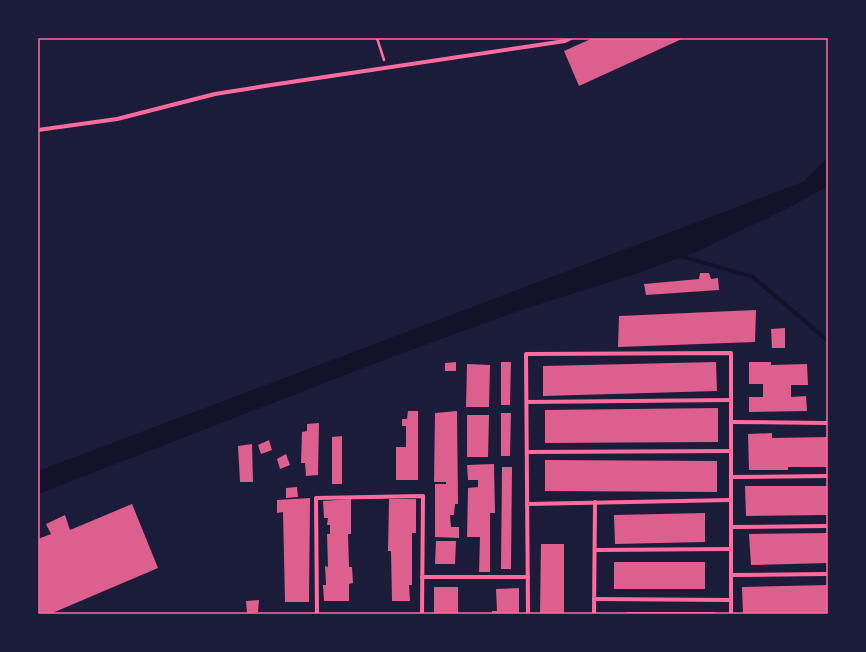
<svg xmlns="http://www.w3.org/2000/svg" width="866" height="652" font-family="'PT Sans',sans-serif">
  <rect width="100%" height="100%" fill="#1b1b3a"/>
  <polygon fill="#12122b" points="828,157 828,186 788,208 696,252 635,274 524,309 397,355 38,494 38,471 803,182"/>
  <g fill="none" stroke-linecap="round" stroke-linejoin="round">
    <polyline stroke="#12122b" stroke-width="4" points="677,255 753,277 828,341"/>
  </g>
  <g fill="#dd5f8e">
    <polygon points="593,38 684,38 579,86 564,51"/>
    <polygon points="700,273 709,273 711,279 718,278 719,290 646,295 644,284 699,279"/>
    <polygon points="756,310 755,342 618,347 619,316"/>
    <polygon points="785,328 785,348 772,348 771,329"/>
    <polygon points="456,362 456,371 445,371 445,363"/>
    <polygon points="501,362 511,362 510,405 501,405"/>
    <polygon points="716,362 717,391 543,396 543,366"/>
    <polygon points="749,362 771,362 771,365 807,364 808,385 791,385 791,397 806,396 807,411 749,412 749,397 763,397 763,384 749,384"/>
    <polygon points="467,364 490,365 489,407 466,407"/>
    <polygon points="718,408 718,442 545,443 545,410"/>
    <polygon points="408,411 418,411 418,480 396,480 396,447 406,447 406,426 402,426 402,419 407,419"/>
    <polygon points="457,411 458,504 455,504 454,515 450,515 451,527 459,527 459,538 435,537 435,484 446,484 446,482 434,482 435,413"/>
    <polygon points="501,413 511,413 510,456 501,456"/>
    <polygon points="467,415 489,415 488,457 467,457"/>
    <polygon points="319,423 318,475 306,476 305,463 301,463 302,432 307,431 307,424"/>
    <polygon points="772,433 772,438 828,437 828,467 788,467 788,470 749,470 748,434"/>
    <polygon points="342,436 342,484 332,484 332,437"/>
    <polygon points="269,440 272,450 261,454 258,445"/>
    <polygon points="252,444 253,482 240,482 238,446"/>
    <polygon points="286,454 290,465 280,469 277,459"/>
    <polygon points="545,460 717,461 717,492 545,491"/>
    <polygon points="494,464 495,513 490,513 490,572 479,572 480,537 467,537 468,488 478,487 478,480 468,480 467,465"/>
    <polygon points="502,467 512,467 511,569 501,569"/>
    <polygon points="745,486 828,486 828,515 746,516"/>
    <polygon points="297,487 298,497 286,498 286,488"/>
    <polygon points="310,498 309,602 285,602 283,512 277,513 277,500"/>
    <polygon points="351,499 351,534 348,534 349,567 352,567 353,583 349,584 349,601 324,601 323,585 326,585 325,566 328,567 327,534 330,534 330,525 327,525 328,518 324,518 323,501"/>
    <polygon points="389,499 416,499 416,533 412,533 412,585 409,585 410,601 392,601 391,551 388,551"/>
    <polygon points="132,504 158,568 50,614 38,614 38,539 51,534 46,524 65,515 70,530"/>
    <polygon points="705,513 705,542 615,544 614,515"/>
    <polygon points="828,533 828,563 751,565 749,534"/>
    <polygon points="436,541 456,541 455,564 435,564"/>
    <polygon points="541,544 564,544 564,614 540,614"/>
    <rect x="614" y="562" width="91" height="27"/>
    <polygon points="828,585 828,614 743,614 742,587"/>
    <rect x="434" y="587" width="24" height="27"/>
    <polygon points="519,588 519,614 492,614 492,611 497,611 496,589"/>
    <polygon points="259,600 258,612 247,613 246,601"/>
    <rect x="626" y="612" width="88" height="2"/>
  </g>
  <g fill="none" stroke-linecap="round" stroke-linejoin="round">
    <polyline stroke="#ff6b9d" stroke-width="2.5" points="377,38 384,60"/>
    <g stroke="#ff6b9d" stroke-width="4">
      <polyline points="38,130 117,119 215,94 271,85 565,41 571,38"/>
      <polyline points="527,402 731,400"/>
      <polyline points="731,422 828,423"/>
      <polyline points="527,452 731,451"/>
      <polyline points="731,477 828,476"/>
      <polyline points="527,504 731,500"/>
      <polyline points="731,527 828,526"/>
      <polyline points="595,550 731,549"/>
      <polyline points="731,575 828,574"/>
      <polyline points="422,577 528,577"/>
      <polyline points="594,599 731,600"/>
      <polyline points="317,614 316,498 423,496 422,614"/>
      <polyline points="528,614 526,354 731,353 731,614"/>
      <polyline points="594,614 595,502"/>
    </g>
  </g>
  <rect width="866" height="652" fill="none" stroke="#1b1b3a" stroke-width="78"/>
  <rect x="39" y="39" width="788" height="574" fill="none" stroke="#ff6b9d" stroke-width="1.5"/>
</svg>
